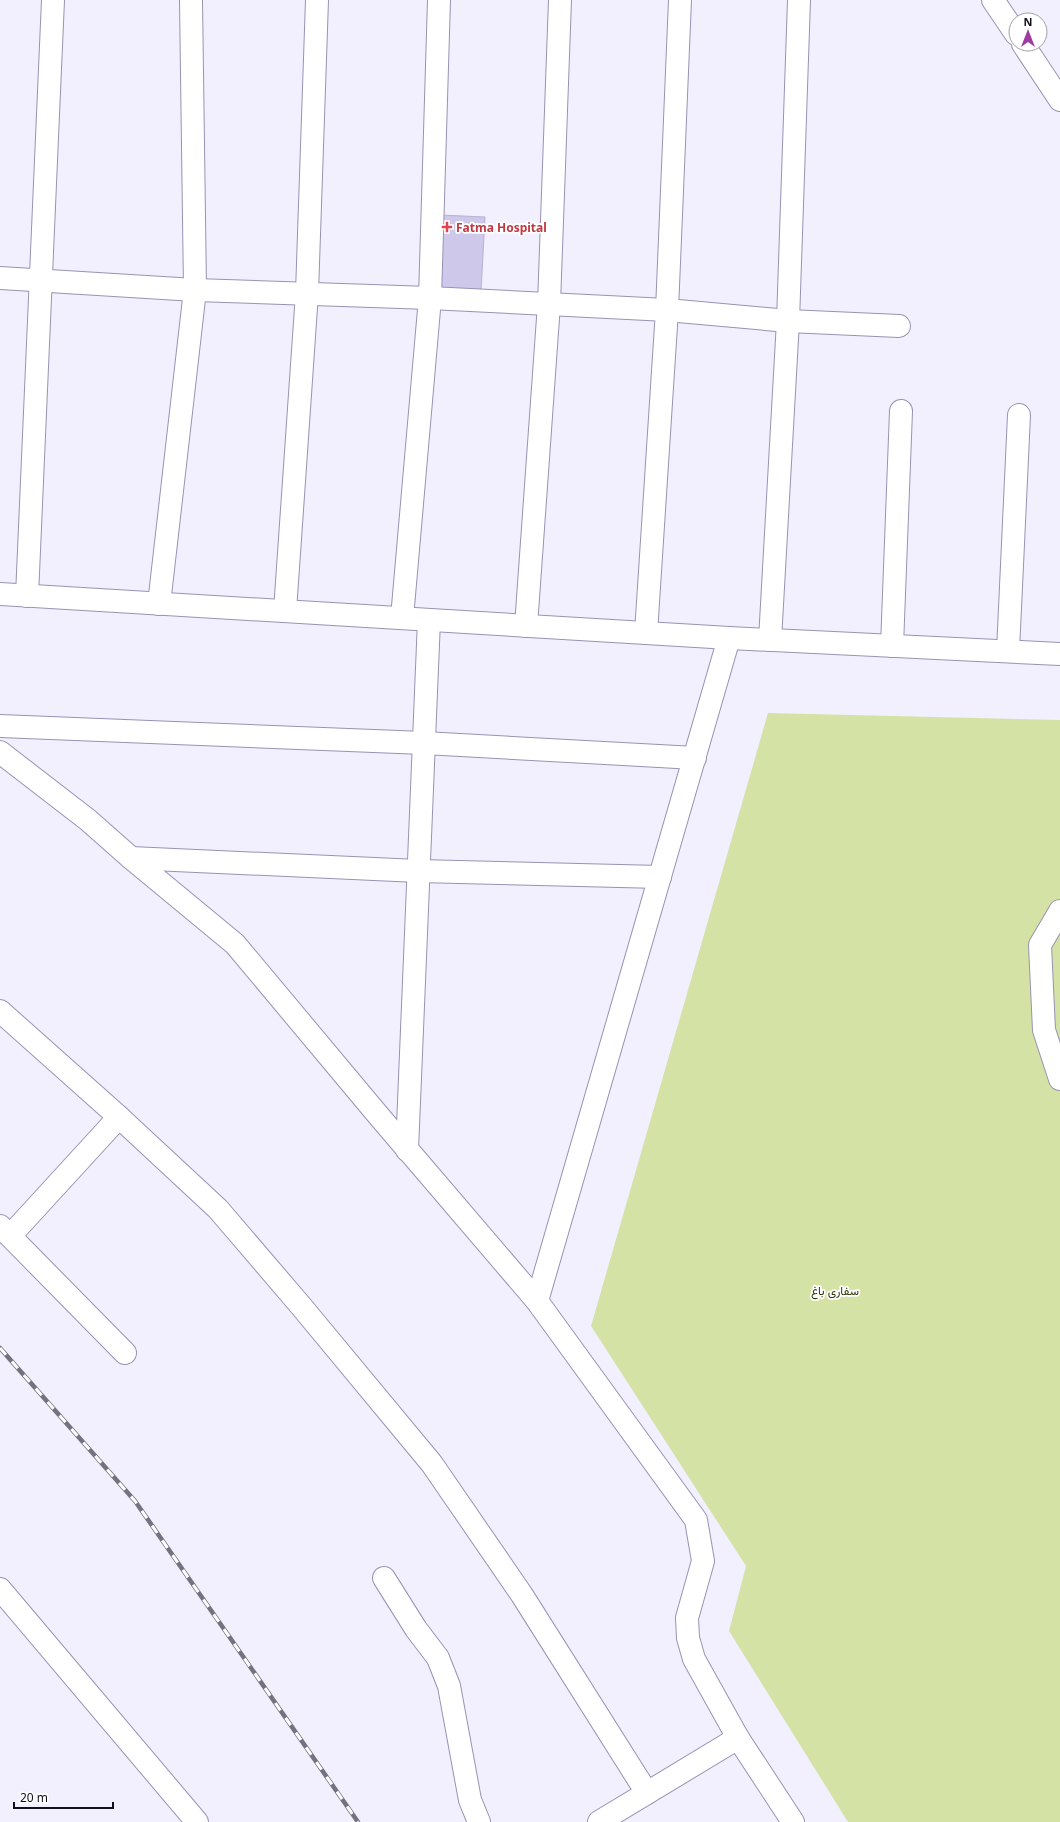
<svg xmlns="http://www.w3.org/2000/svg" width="1060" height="1822" font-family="'Noto Sans',Vazirmatn,sans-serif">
  <rect width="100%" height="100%" fill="#f2f0ff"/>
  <polygon fill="#d5e2a5" points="768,713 1060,720 1060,1822 848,1822 729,1631 746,1566 591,1326"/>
  <polygon fill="#cec8eb" stroke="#b7b1d3" points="440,215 485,217 481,292 436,290"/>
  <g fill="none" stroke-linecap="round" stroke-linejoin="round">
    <defs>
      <g id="minor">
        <polyline points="993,0 1016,34"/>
        <polyline points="1023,44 1060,100"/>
        <polyline points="0,278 195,290 430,298 667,310 788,321 899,326"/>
        <polyline points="0,594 729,638 1060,654"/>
        <polyline points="27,596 53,0"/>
        <polyline points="159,604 195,290 191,0"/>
        <polyline points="285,611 307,293 317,0"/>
        <polyline points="402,618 430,298 439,0"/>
        <polyline points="526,626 549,304 560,0"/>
        <polyline points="646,633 667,310 680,0"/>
        <polyline points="770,640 788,321 799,0"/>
        <polyline points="892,646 901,411"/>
        <polyline points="1008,651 1019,415"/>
        <polyline points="0,726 424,743 695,758"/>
        <polyline points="0,752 88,820 131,858 235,944 378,1115 537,1301 696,1520 703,1561 687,1618 688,1638 694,1659 738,1738 793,1822"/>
        <polyline points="131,858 418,871 660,877"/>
        <polyline points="1060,911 1040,945 1044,1030 1060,1079"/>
        <polyline points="0,1011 119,1117 10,1236"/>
        <polyline points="119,1117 218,1209 301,1306 432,1464 522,1595 647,1793"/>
        <polyline points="407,1150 429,620"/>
        <polyline points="0,1226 125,1353"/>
        <polyline points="537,1301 729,638"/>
        <polyline points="384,1578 416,1629 438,1658 449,1686 470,1800 479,1822"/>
        <polyline points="0,1589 197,1822"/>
        <polyline points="599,1822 738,1738"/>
      </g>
    </defs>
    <use href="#minor" stroke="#9892b3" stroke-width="24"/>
    <use href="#minor" stroke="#fff" stroke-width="22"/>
    <defs>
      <polyline id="rail" points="0,1348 135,1501 358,1822"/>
    </defs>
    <use href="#rail" stroke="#75727f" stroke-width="4.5"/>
    <use href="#rail" stroke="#fff" stroke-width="3" stroke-dasharray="9" stroke-linecap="butt"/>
  </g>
  <path fill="#e0444e" stroke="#fff" stroke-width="1.5" d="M445 221h4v4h4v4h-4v4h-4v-4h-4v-4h4z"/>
  <g text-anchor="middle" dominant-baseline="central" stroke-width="3.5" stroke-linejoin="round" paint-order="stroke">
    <g font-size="12" font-weight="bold" fill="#be3a42" stroke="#fff" text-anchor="start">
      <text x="456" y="227">Fatma Hospital</text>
    </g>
    <g font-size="12" fill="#30380a" stroke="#fff">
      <text x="835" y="1290">سفاری باغ</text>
    </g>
  </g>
  <g transform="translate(1028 32)"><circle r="19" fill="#ffffff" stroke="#a09fa4"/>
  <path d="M0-3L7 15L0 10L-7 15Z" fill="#9f3ca2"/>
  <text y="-6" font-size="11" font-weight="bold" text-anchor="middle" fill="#120f1b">N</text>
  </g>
  <path d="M14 1802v6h99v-6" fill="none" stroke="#120f1b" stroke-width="2"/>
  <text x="20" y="1802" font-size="12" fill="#120f1b" stroke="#ffffff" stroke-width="3" paint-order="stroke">20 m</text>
</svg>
